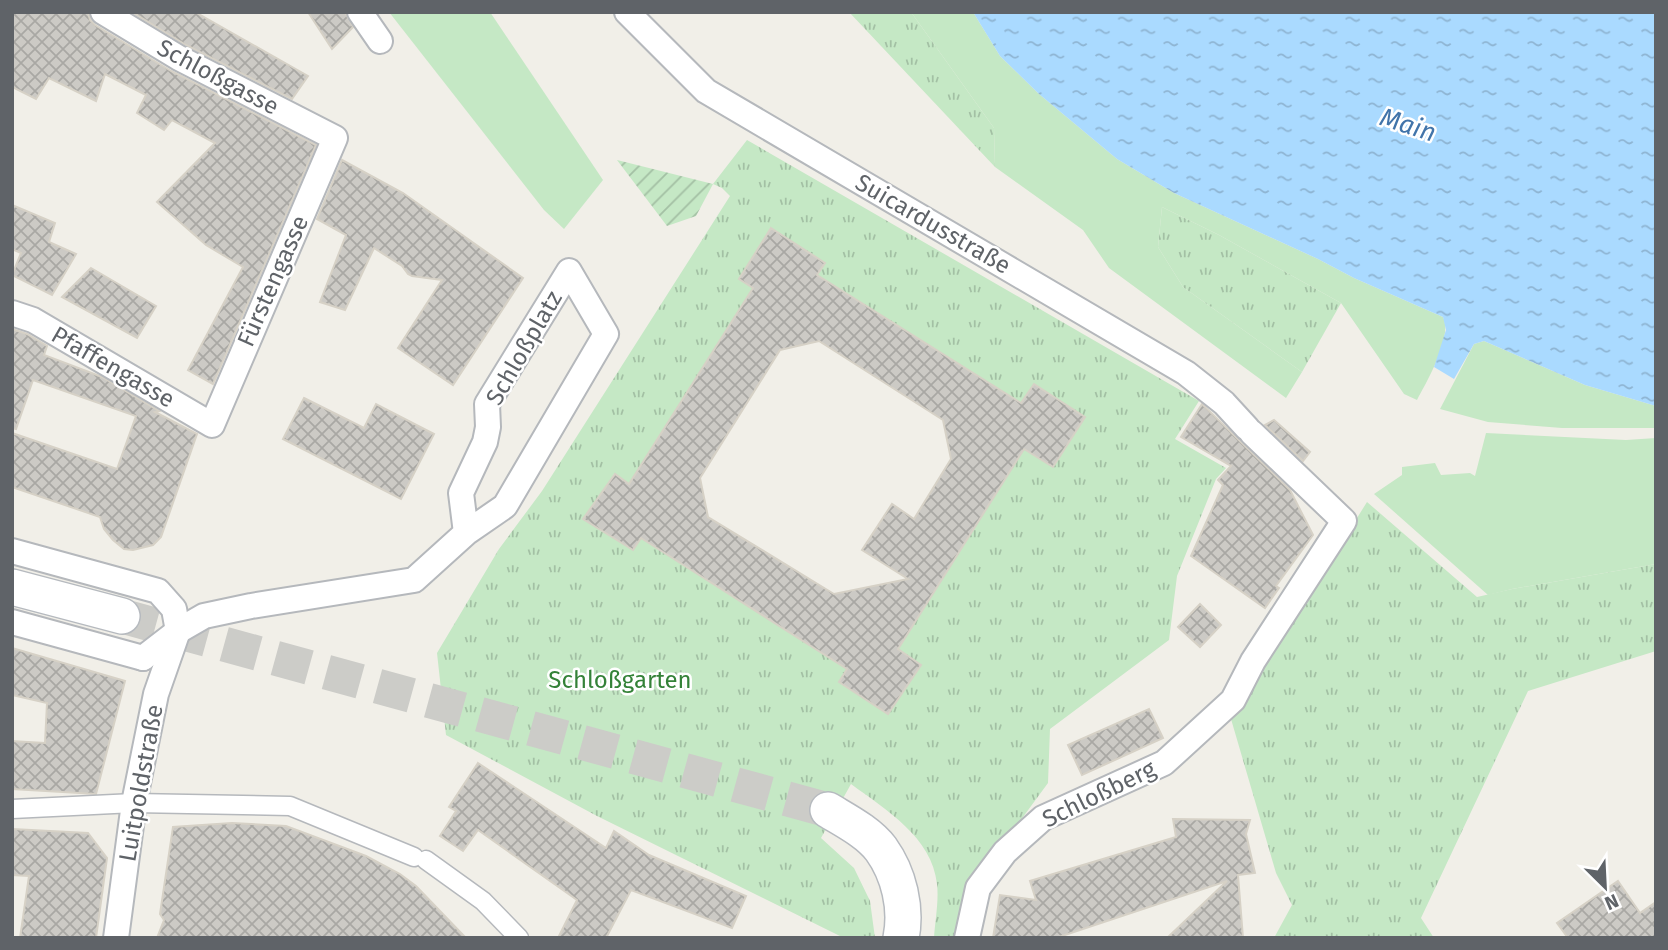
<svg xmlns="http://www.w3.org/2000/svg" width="1668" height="950" font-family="'Fira Sans',sans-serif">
  <defs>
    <pattern id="park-tufts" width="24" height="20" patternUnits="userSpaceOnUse" patternTransform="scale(1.75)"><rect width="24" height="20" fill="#c5e8c5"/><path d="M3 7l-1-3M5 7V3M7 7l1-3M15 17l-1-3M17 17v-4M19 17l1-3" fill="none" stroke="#a3c0a4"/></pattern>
    <pattern id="garden-furrows" width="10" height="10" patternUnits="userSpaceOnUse" patternTransform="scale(1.75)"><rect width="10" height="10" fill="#c5e8c5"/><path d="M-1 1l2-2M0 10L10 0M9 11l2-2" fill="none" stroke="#a3c0a4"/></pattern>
    <pattern id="water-ripples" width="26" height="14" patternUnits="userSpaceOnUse" patternTransform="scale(1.75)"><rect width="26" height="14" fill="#aadaff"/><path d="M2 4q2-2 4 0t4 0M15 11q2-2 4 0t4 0" fill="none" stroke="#8eb4d2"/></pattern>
    <pattern id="building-cross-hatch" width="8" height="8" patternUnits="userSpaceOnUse" patternTransform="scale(1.75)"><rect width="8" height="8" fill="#cccac5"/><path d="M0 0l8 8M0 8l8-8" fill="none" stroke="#a9a8a4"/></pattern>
  </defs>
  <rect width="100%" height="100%" fill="#f1efe8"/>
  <g fill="#c5e8c5">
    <polygon points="389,12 490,12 603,180 564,229 544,210"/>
    <path d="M 911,12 L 973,12 L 1000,56 L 1039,94 L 1117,159 L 1174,193 L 1318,259 L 1354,278 L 1443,317 C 1453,337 1427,381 1417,400 L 1404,394 L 1341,303 L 1219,235 L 1162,207 L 1158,247 L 1183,287 L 1302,372 L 1286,398 L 1109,268 L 1083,230 L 995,167 L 994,128 Z"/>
    <polygon points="1484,341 1585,385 1656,406 1656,428 1562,428 1488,422 1440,409 1474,344"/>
    <polygon points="1486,433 1626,440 1656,438 1656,564 1512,589 1488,595 1374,494 1402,475 1402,467 1435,463 1441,475 1470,473 1475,476"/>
  </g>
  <g fill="url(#park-tufts)" fill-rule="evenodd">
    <polygon points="849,12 911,12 994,128 995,167"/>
    <path d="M 747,140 L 1199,401 L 1175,439 L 1226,468 L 1216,479 L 1177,576 L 1169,640 L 1050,729 L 1048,783 L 989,863 L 963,938 L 934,938 C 935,921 939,901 937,884 C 932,837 886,810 851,784 L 821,838 L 854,868 L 870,901 L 875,938 L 844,938 L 597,816 L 446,735 L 437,653 L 499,549 L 542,491 L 730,196 L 722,188 L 713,184 ZM 771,228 L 824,262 L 817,275 L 1021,403 L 1034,385 L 1085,417 L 1053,466 L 1024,449 L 898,649 L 921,665 L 888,714 L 839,682 L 847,669 L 641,538 L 634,549 L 584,519 L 614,474 L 629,484 L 753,288 L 739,279 Z"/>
    <polygon points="1162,207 1219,235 1341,303 1302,372 1183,287 1158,247"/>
    <polygon points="1367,502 1477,597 1512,589 1656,564 1656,651 1528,691 1421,918 1434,938 1274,938 1292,905 1276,873 1231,719"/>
  </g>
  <polygon fill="url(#garden-furrows)" points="617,160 713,184 696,216 667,226"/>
  <polygon fill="url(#water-ripples)" points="973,12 1656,12 1656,406 1585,385 1484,341 1474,344 1454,379 1434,367 1446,330 1443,317 1354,278 1318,259 1174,193 1117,159 1039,94 1000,56"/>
  <g fill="url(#building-cross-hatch)" stroke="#d6d1c6" stroke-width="2" fill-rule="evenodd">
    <polygon points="12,12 88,12 90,20 95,25 171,71 316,145 213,384 188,370 243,267 206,245 157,202 215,143 172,120 164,130 137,113 146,95 105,74 96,101 49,78 36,99 12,87"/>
    <polygon points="132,12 195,12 308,76 292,99 186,45"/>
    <polygon points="308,12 345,12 353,27 332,49"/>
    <polygon points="342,160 403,193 523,278 453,385 398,348 442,280 412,276 408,274 402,266 374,248 345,310 320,302 346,235 317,219"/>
    <polygon points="12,205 55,223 49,242 76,254 52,295 12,275 21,253 12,249"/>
    <path d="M 771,228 L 825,263 L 817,275 L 1021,403 L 1034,384 L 1085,417 L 1053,467 L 1024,449 L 898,649 L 921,665 L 888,714 L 839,682 L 847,669 L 641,538 L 633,550 L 583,519 L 615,474 L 629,484 L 753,288 L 739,279 ZM 819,341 L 943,420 L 951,459 L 914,519 L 892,504 L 862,550 L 908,579 L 834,594 L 708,517 L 700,478 L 780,350 Z"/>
    <polygon points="91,268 156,306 137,338 62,297"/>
    <polygon points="12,329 27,334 47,346 44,355 102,377 159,411 155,412 197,434 161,537 153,545 133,550 124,549 113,540 104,529 100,517 12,487 12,433 117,469 136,416 33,380 16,429 12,428"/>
    <polygon points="304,398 364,428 376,404 434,434 401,499 283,439"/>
    <polygon points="1202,404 1290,490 1313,535 1276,586 1279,588 1265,608 1191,556 1223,485 1218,480 1231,466 1181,437"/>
    <polygon points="1274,420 1310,452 1303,461 1265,425"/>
    <polygon points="1200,604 1221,625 1200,647 1178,627"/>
    <polygon points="12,648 125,681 96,794 12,789 12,741 45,743 47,703 12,695"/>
    <polygon points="1149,709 1163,738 1082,775 1068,745"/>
    <polygon points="478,763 606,848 614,831 649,855 746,896 732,928 631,890 606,938 558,938 577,900 478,830 463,851 440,836 456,811 449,807"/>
    <polygon points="1173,819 1250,820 1246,834 1255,873 1238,875 1243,938 1167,938 1227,881 1056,938 993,938 1000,895 1036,900 1030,881 1176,837"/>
    <polygon points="232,823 286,826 366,856 400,874 416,886 466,938 157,938 164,920 160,914 173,827"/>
    <polygon points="12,829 88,833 107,858 96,938 20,938 29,876 12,875"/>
    <polygon points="1618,881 1640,913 1656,902 1656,938 1568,938 1557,923"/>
  </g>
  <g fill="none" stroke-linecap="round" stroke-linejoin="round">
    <polyline stroke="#ccccc8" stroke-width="35" stroke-dasharray="35 18" stroke-linecap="butt" points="122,616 828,810"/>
    <defs>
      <g id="pedestrian">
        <polyline points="12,809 134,803 290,806 414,857"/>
        <polyline points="426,860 483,901 519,938"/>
      </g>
      <g id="minor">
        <polyline points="360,12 380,41"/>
        <polyline points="627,12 706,91 1186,373 1224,403 1247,428"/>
        <polyline points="12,313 33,320 212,425 335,138 179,58 103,12"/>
        <polyline points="12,551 158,591 174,609 178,631 156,694 134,803 116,938"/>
        <polyline points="12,622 143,658"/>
        <polyline points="143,658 178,631 204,616 251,606 414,580 466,533 505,506 606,334 569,271 487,404 488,427 485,442 461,493 466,533"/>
        <polyline points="967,938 978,888 1005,852 1043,818 1164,763 1233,700 1253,661 1344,521 1252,433"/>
      </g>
      <g id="secondary">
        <polyline points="12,587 122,616"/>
        <path d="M 828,810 C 846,821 868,832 881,849 C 899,874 907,908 901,938"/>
      </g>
    </defs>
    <use href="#pedestrian" stroke="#b5b8bc" stroke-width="21"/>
    <use href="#minor" stroke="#b5b8bc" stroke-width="28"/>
    <use href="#secondary" stroke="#b6babf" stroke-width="38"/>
    <use href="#pedestrian" stroke="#fff" stroke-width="18"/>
    <use href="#minor" stroke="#fff" stroke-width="24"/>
    <use href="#secondary" stroke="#fff" stroke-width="35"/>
  </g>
  <g text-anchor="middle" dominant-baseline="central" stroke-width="5" stroke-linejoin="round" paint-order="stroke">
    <g font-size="24" fill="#5f6368" stroke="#fff">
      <text transform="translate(218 77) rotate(28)">Schloßgasse</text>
      <text transform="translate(933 224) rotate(30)">Suicardusstraße</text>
      <text transform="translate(273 281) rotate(-66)">Fürstengasse</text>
      <text transform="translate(524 348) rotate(-60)">Schloßplatz</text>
      <text transform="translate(113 367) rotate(30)">Pfaffengasse</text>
      <text transform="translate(141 783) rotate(-80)">Luitpoldstraße</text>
      <text transform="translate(1099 794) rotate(-26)">Schloßberg</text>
    </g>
    <g font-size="24" fill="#348238" stroke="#fff">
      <text x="620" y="680">Schloßgarten</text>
    </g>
    <g font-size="26" font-style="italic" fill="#4174aa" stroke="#fff">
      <text transform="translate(1408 125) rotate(18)">Main</text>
    </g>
  </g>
  <rect width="1668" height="950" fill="none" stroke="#5f6368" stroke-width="28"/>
  <g transform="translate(1605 887) rotate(156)" stroke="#ffffff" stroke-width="5" paint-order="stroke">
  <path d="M0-5L12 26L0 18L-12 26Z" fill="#5f6368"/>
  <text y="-10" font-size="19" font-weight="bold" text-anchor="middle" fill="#5f6368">N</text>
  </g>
</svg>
